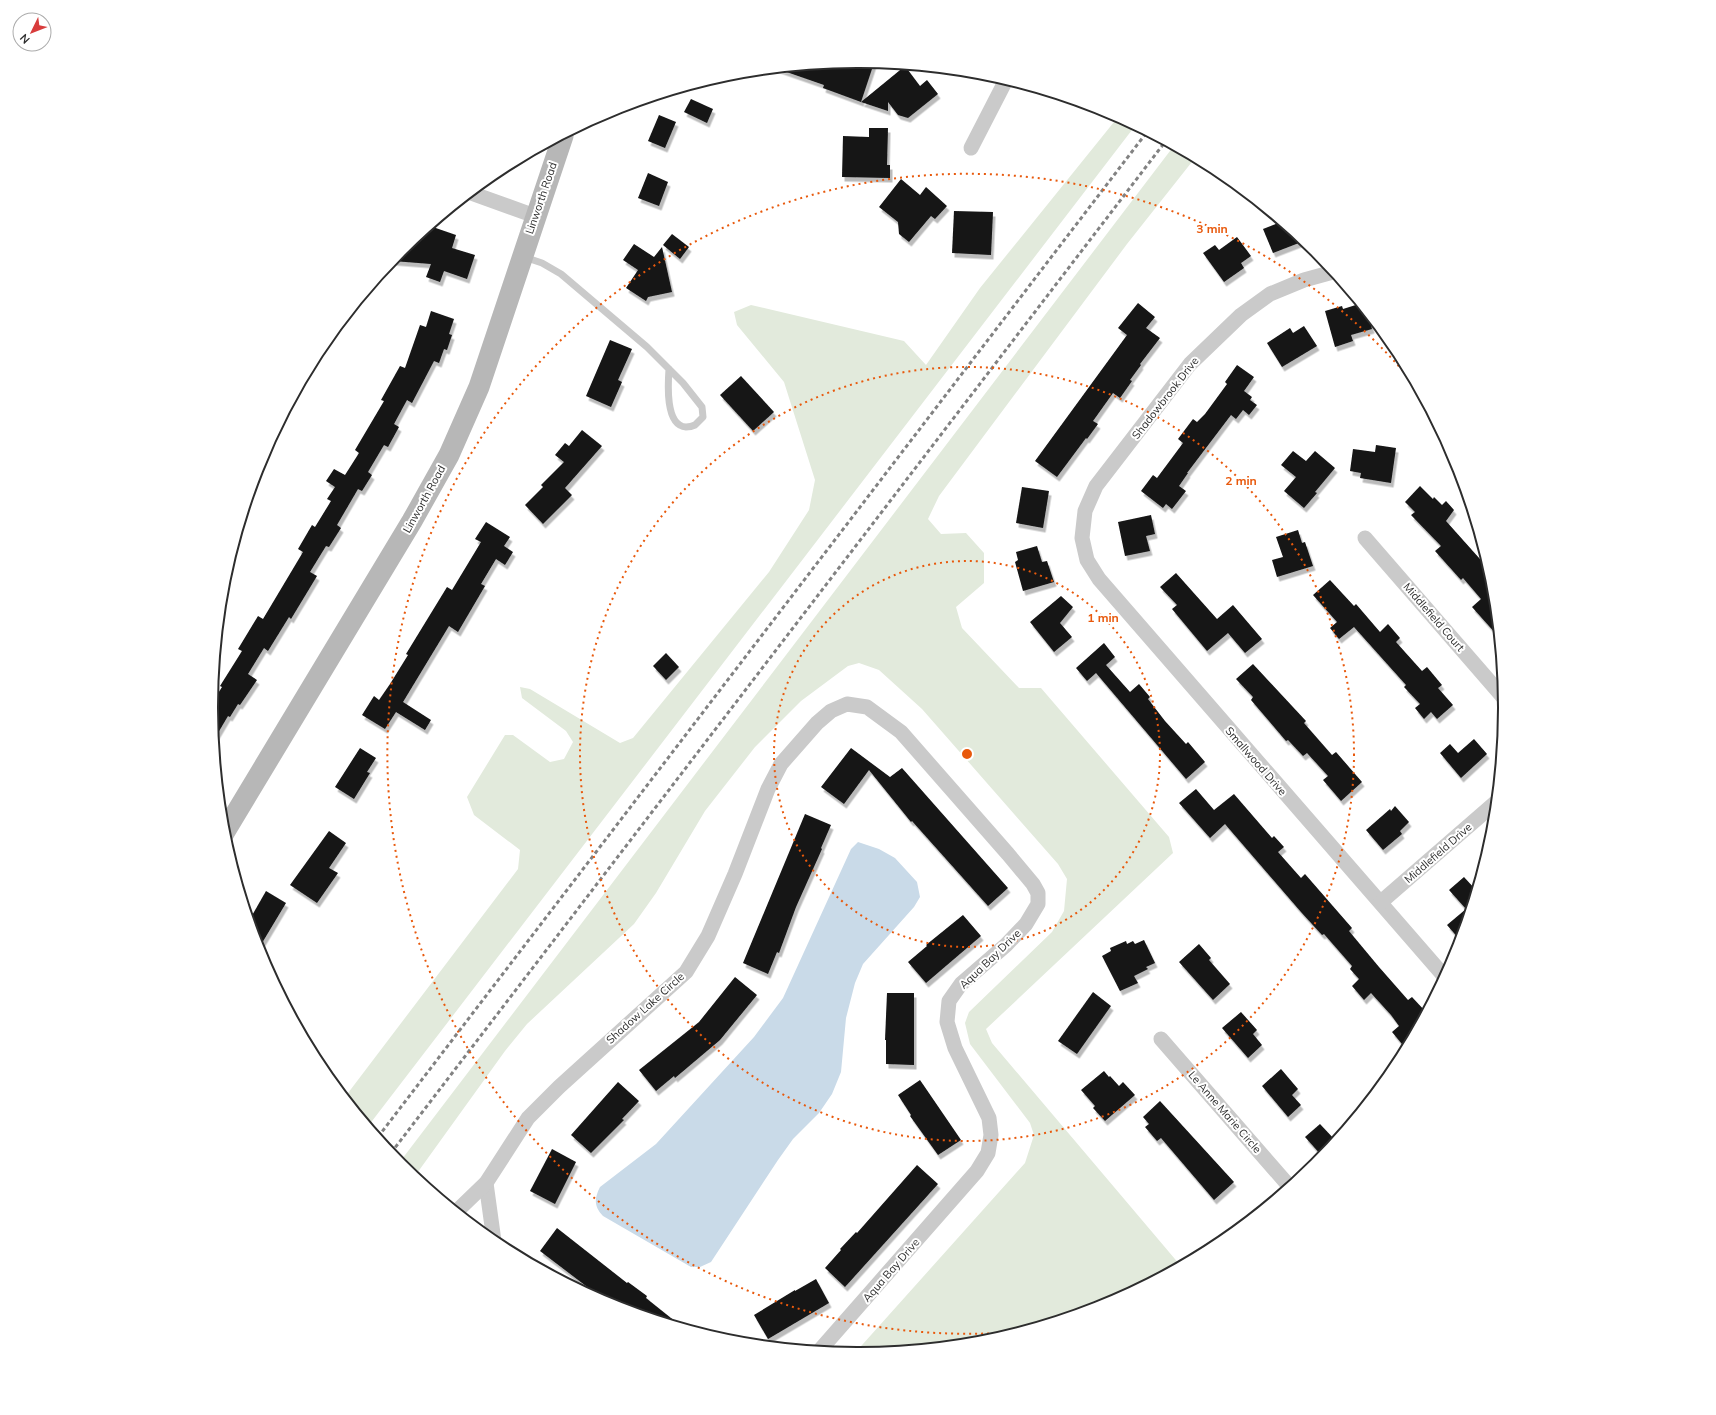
<svg xmlns="http://www.w3.org/2000/svg" width="1716" height="1415" font-family="Mulish,sans-serif">
  <defs>
    <filter id="shadow"><feDropShadow dx="2.5" dy="4.5" stdDeviation="0" flood-color="#0004"/></filter>
  </defs>
  <rect width="100%" height="100%" fill="#fff"/>
  <g fill="#e2eadc">
    <polygon points="1118,117 1135,126 369,1125 345,1097 518,869 520,850 474,815 467,797 505,735 513,735 550,762 564,759 573,742 566,731 522,698 520,687 530,689 620,743 633,738 769,572 809,510 815,480 784,382 737,325 734,312 751,305 904,341 926,365 980,288"/>
    <polygon points="1173,147 1195,158 1127,244 939,496 928,519 941,534 966,533 984,553 984,583 956,607 962,628 1019,688 1041,688 1169,837 1173,853 986,1029 992,1043 1180,1265 1105,1305 984,1342 854,1354 1025,1163 1034,1135 1030,1123 970,1044 965,1023 969,1012 1052,932 1064,911 1067,879 1058,864 922,709 879,670 859,663 848,666 801,701 755,747 705,811 656,893 634,924 527,1024 505,1051 415,1176 399,1163"/>
  </g>
  <path fill="#c9dae8" d="M 858,842 L 879,849 L 895,858 L 917,882 L 920,897 L 914,907 L 863,964 L 855,983 L 846,1018 L 841,1072 L 832,1094 L 819,1113 L 793,1139 L 778,1160 L 711,1262 L 700,1267 L 691,1267 L 603,1216 C 594,1206 594,1199 600,1187 L 656,1144 L 754,1037 L 783,998 L 851,849 Z"/>
  <g fill="#141414" filter="url(#shadow)">
    <polygon points="858,61 874,63 861,102 823,88 824,85 778,69"/>
    <polygon points="905,66 920,86 927,80 938,94 908,118 898,115 888,102 888,111 861,102"/>
    <polygon points="691,99 713,109 707,123 684,112"/>
    <polygon points="659,115 676,122 665,148 648,141"/>
    <polygon points="869,128 888,128 887,165 890,165 890,178 842,177 843,136 869,137"/>
    <polygon points="648,173 668,182 659,206 638,198"/>
    <polygon points="901,179 920,195 926,187 947,206 935,219 931,216 909,242 899,234 898,222 879,207"/>
    <polygon points="954,211 993,212 991,255 952,253"/>
    <polygon points="1281,222 1304,241 1273,253 1263,229"/>
    <polygon points="430,226 456,235 452,248 475,255 467,279 444,271 440,282 426,277 431,264 393,261 401,250"/>
    <polygon points="672,234 689,247 680,259 663,245"/>
    <polygon points="1237,237 1251,256 1241,263 1244,268 1224,282 1203,253 1215,245 1219,250"/>
    <polygon points="634,244 654,257 662,247 672,292 648,297 646,301 626,288 638,270 623,260"/>
    <polygon points="1138,303 1155,317 1146,328 1160,338 1140,364 1141,365 1130,380 1132,381 1120,398 1113,393 1093,421 1098,424 1087,439 1086,438 1057,477 1035,461 1127,335 1118,328"/>
    <polygon points="1359,304 1368,314 1372,329 1351,335 1353,341 1335,347 1325,311 1342,306 1343,309"/>
    <polygon points="431,311 454,319 449,334 452,335 447,350 444,349 439,363 434,361 412,403 407,400 394,424 399,427 388,447 384,445 368,472 372,475 362,491 358,489 337,525 341,528 329,547 326,546 310,572 317,576 291,619 289,617 268,651 264,648 248,674 257,680 240,705 238,704 230,717 228,716 215,738 212,703 222,687 220,686 242,651 238,649 258,616 263,619 303,552 298,549 312,525 315,527 331,501 327,499 335,487 326,481 334,469 345,475 359,453 355,450 384,401 381,400 400,366 405,368 420,325 426,327"/>
    <polygon points="1304,326 1317,346 1282,367 1267,343 1290,328 1293,333"/>
    <polygon points="610,340 632,349 618,380 622,382 611,407 586,396"/>
    <polygon points="1237,365 1254,377 1244,391 1252,397 1250,400 1257,405 1249,415 1243,410 1236,419 1231,415 1187,473 1188,473 1179,486 1186,491 1172,509 1166,504 1163,508 1141,491 1153,475 1157,478 1183,443 1178,439 1193,419 1197,422 1205,414 1227,384 1225,382"/>
    <polygon points="741,376 774,412 753,431 720,395"/>
    <polygon points="582,430 602,446 565,488 572,495 543,524 525,505 543,487 541,485 564,462 555,455 565,443 569,446"/>
    <polygon points="1376,445 1396,448 1391,483 1360,478 1361,473 1350,471 1353,449 1375,452"/>
    <polygon points="1293,451 1306,461 1315,451 1335,468 1315,492 1317,493 1304,508 1284,491 1296,477 1281,465"/>
    <polygon points="1420,486 1433,499 1434,497 1442,505 1446,501 1454,510 1446,521 1488,568 1492,582 1497,635 1472,607 1481,599 1463,578 1461,580 1435,551 1441,546 1411,515 1415,512 1405,502"/>
    <polygon points="1022,487 1049,491 1043,528 1016,523"/>
    <polygon points="1151,515 1155,534 1146,536 1150,551 1125,556 1118,522"/>
    <polygon points="486,522 510,537 504,546 513,552 505,565 496,559 481,584 485,586 458,632 449,626 403,702 431,720 425,730 396,712 385,729 362,715 374,696 379,700 390,684 408,655 406,654 447,587 452,590 481,542 475,539"/>
    <polygon points="1298,530 1302,543 1305,542 1313,566 1277,577 1272,560 1283,557 1276,537"/>
    <polygon points="1037,546 1042,562 1047,561 1054,582 1023,591 1015,562 1018,560 1016,552"/>
    <polygon points="1176,573 1217,619 1233,605 1262,639 1245,653 1228,633 1207,651 1172,609 1177,605 1160,587"/>
    <polygon points="1330,580 1354,606 1356,604 1380,632 1388,624 1400,638 1396,642 1422,671 1427,667 1442,685 1438,688 1453,705 1437,719 1431,712 1424,719 1415,708 1420,704 1404,687 1406,685 1354,627 1339,639 1330,628 1337,622 1313,595"/>
    <polygon points="1061,596 1073,607 1060,623 1072,637 1054,652 1030,622"/>
    <polygon points="1104,643 1115,657 1106,665 1130,692 1139,684 1150,697 1148,699 1165,721 1186,744 1188,742 1205,762 1186,779 1096,673 1087,681 1076,668"/>
    <polygon points="666,653 679,667 666,680 653,666"/>
    <polygon points="1253,664 1306,721 1304,723 1332,755 1336,752 1362,782 1341,801 1323,780 1328,776 1307,753 1303,756 1288,740 1286,741 1251,700 1253,697 1236,679"/>
    <polygon points="1474,739 1487,754 1461,778 1440,753 1450,744 1458,753"/>
    <polygon points="360,748 376,758 367,772 370,773 354,799 335,787"/>
    <polygon points="851,748 890,777 902,768 1008,888 988,906 912,821 911,822 869,770 844,804 821,787"/>
    <polygon points="1196,789 1214,810 1234,794 1272,838 1274,836 1284,847 1278,852 1301,878 1305,874 1352,928 1349,931 1379,967 1408,1000 1412,997 1425,1011 1413,1034 1402,1044 1392,1032 1399,1026 1391,1015 1371,993 1364,1000 1352,986 1359,979 1350,969 1352,966 1324,934 1322,935 1301,912 1225,824 1210,838 1179,803"/>
    <polygon points="1395,806 1409,822 1400,831 1402,834 1383,850 1366,830 1390,809 1391,811"/>
    <polygon points="805,814 831,825 821,848 822,849 796,907 779,953 777,952 768,974 743,963"/>
    <polygon points="329,831 346,843 329,868 338,873 317,903 290,885"/>
    <polygon points="1464,877 1475,889 1460,940 1447,925 1466,909 1449,890"/>
    <polygon points="266,891 286,903 259,948 250,919"/>
    <polygon points="963,915 981,936 926,983 908,962 927,946 926,945"/>
    <polygon points="1144,940 1155,963 1146,967 1148,969 1134,976 1138,983 1120,991 1102,956 1111,951 1110,948 1126,941 1127,944 1133,941 1135,944"/>
    <polygon points="1199,944 1211,958 1209,960 1230,984 1213,1000 1179,962"/>
    <polygon points="735,977 757,995 720,1040 675,1078 674,1076 656,1091 639,1070 699,1022"/>
    <polygon points="1093,992 1111,1006 1077,1054 1058,1041"/>
    <polygon points="887,993 914,993 914,1065 886,1064 886,1040 885,1040"/>
    <polygon points="1241,1012 1257,1030 1253,1034 1262,1045 1248,1058 1222,1028"/>
    <polygon points="1281,1069 1298,1089 1292,1095 1301,1105 1288,1117 1262,1086"/>
    <polygon points="1104,1071 1109,1077 1110,1076 1119,1086 1123,1082 1135,1095 1105,1121 1093,1108 1095,1106 1081,1090"/>
    <polygon points="920,1080 961,1140 938,1155 910,1116 911,1115 898,1095"/>
    <polygon points="618,1082 639,1101 622,1119 624,1120 591,1153 571,1135"/>
    <polygon points="1160,1101 1234,1182 1214,1200 1161,1138 1157,1141 1145,1127 1149,1124 1143,1117"/>
    <polygon points="1320,1124 1335,1140 1322,1156 1305,1137"/>
    <polygon points="552,1149 576,1162 555,1204 530,1191"/>
    <polygon points="917,1165 938,1184 845,1287 825,1268 841,1250 840,1249 856,1232 857,1233"/>
    <polygon points="557,1228 627,1283 628,1282 647,1296 646,1298 681,1326 611,1305 540,1251"/>
    <polygon points="816,1279 829,1303 768,1339 754,1315 795,1290 795,1291"/>
  </g>
  <g fill="none" stroke-linecap="round" stroke-linejoin="round">
    <path stroke="#cacaca" stroke-width="7" d="M 524,257 L 542,263 L 561,274 L 647,347 L 683,383 L 702,407 L 703,417 L 695,425 C 693,426 689,427 686,427 C 665,426 668,383 669,369"/>
    <g stroke="#cacaca" stroke-width="15">
      <polyline points="971,148 1006,80"/>
      <polyline points="471,193 535,216"/>
      <polyline points="1333,272 1304,280 1270,294 1241,315 1190,364 1096,486 1085,511 1082,538 1087,560 1099,579 1444,976"/>
      <polyline points="1365,538 1503,697"/>
      <polyline points="1381,902 1495,803"/>
      <polyline points="1161,1039 1289,1186"/>
      <polyline points="486,1183 494,1241"/>
      <polyline points="457,1211 486,1183 528,1118 559,1087 686,972 708,936 735,874 768,789 781,764 817,723 831,711 847,704 867,707 901,732 1008,854 1033,884 1038,893 1038,904 1026,924 1006,945 961,984 949,1001 947,1022 955,1048 989,1118 991,1135 988,1153 977,1171 820,1350"/>
    </g>
    <polyline stroke="#b7b7b7" stroke-width="21" points="224,833 412,521 449,455 479,387 563,136"/>
    <g stroke="#828282" stroke-width="3" stroke-dasharray="4 3" stroke-linecap="butt">
      <polyline points="378,1137 1147,132"/>
      <polyline points="391,1153 1165,142"/>
    </g>
  </g>
  <g fill="none" stroke="#e8590c" stroke-width="2" stroke-dasharray="2 4">
    <circle cx="967" cy="754" r="193"/>
    <circle cx="967" cy="754" r="387"/>
    <path d="M1013 1332A580 580 0 1 1 1415 385"/>
  </g>
  <g text-anchor="middle" dominant-baseline="central" stroke-width="4" stroke-linejoin="round" paint-order="stroke">
    <g font-size="11" fill="#2d2d2d" stroke="#fff">
      <text transform="translate(541 198) rotate(-71)">Linworth Road</text>
      <text transform="translate(1165 398) rotate(-52)">Shadowbrook Drive</text>
      <text transform="translate(424 499) rotate(-61)">Linworth Road</text>
      <text transform="translate(1434 617) rotate(49)">Middlefield Court</text>
      <text transform="translate(1256 761) rotate(49)">Smallwood Drive</text>
      <text transform="translate(1438 853) rotate(-41)">Middlefield Drive</text>
      <text transform="translate(990 959) rotate(-44)">Aqua Bay Drive</text>
      <text transform="translate(645 1008) rotate(-42)">Shadow Lake Circle</text>
      <text transform="translate(1225 1112) rotate(49)">Le Anne Marie Circle</text>
      <text transform="translate(891 1270) rotate(-49)">Aqua Bay Drive</text>
    </g>
  </g>
  <path d="M0 0H1716V1415H0ZM857 68H859A639 639 0 0 1 1498 707V708A639 639 0 0 1 859 1347H857A639 639 0 0 1 218 708V707A639 639 0 0 1 857 68Z" fill="#fff" fill-rule="evenodd"/>
  <path fill="none" stroke="#2d2d2d" stroke-width="2" d="M857 68H859A639 639 0 0 1 1498 707V708A639 639 0 0 1 859 1347H857A639 639 0 0 1 218 708V707A639 639 0 0 1 857 68Z"/>
  <circle cx="967" cy="754" r="6" fill="#e8590c" stroke="#fff" stroke-width="2"/>
  <g font-size="12" text-anchor="middle" font-weight="bold" fill="#e8590c" stroke="#fff" stroke-width="4" stroke-linejoin="round" paint-order="stroke">
    <text x="1212" y="233">3 min</text>
    <text x="1241" y="485">2 min</text>
    <text x="1103" y="622">1 min</text>
  </g>
  <g transform="translate(32 32) rotate(227)"><circle r="19" fill="#ffffff" stroke="#ababab"/>
  <path d="M0-3L7 15L0 10L-7 15Z" fill="#d83c3c"/>
  <text y="-6" font-size="11" font-weight="bold" text-anchor="middle" fill="#2d2d2d">N</text>
  </g>
</svg>
